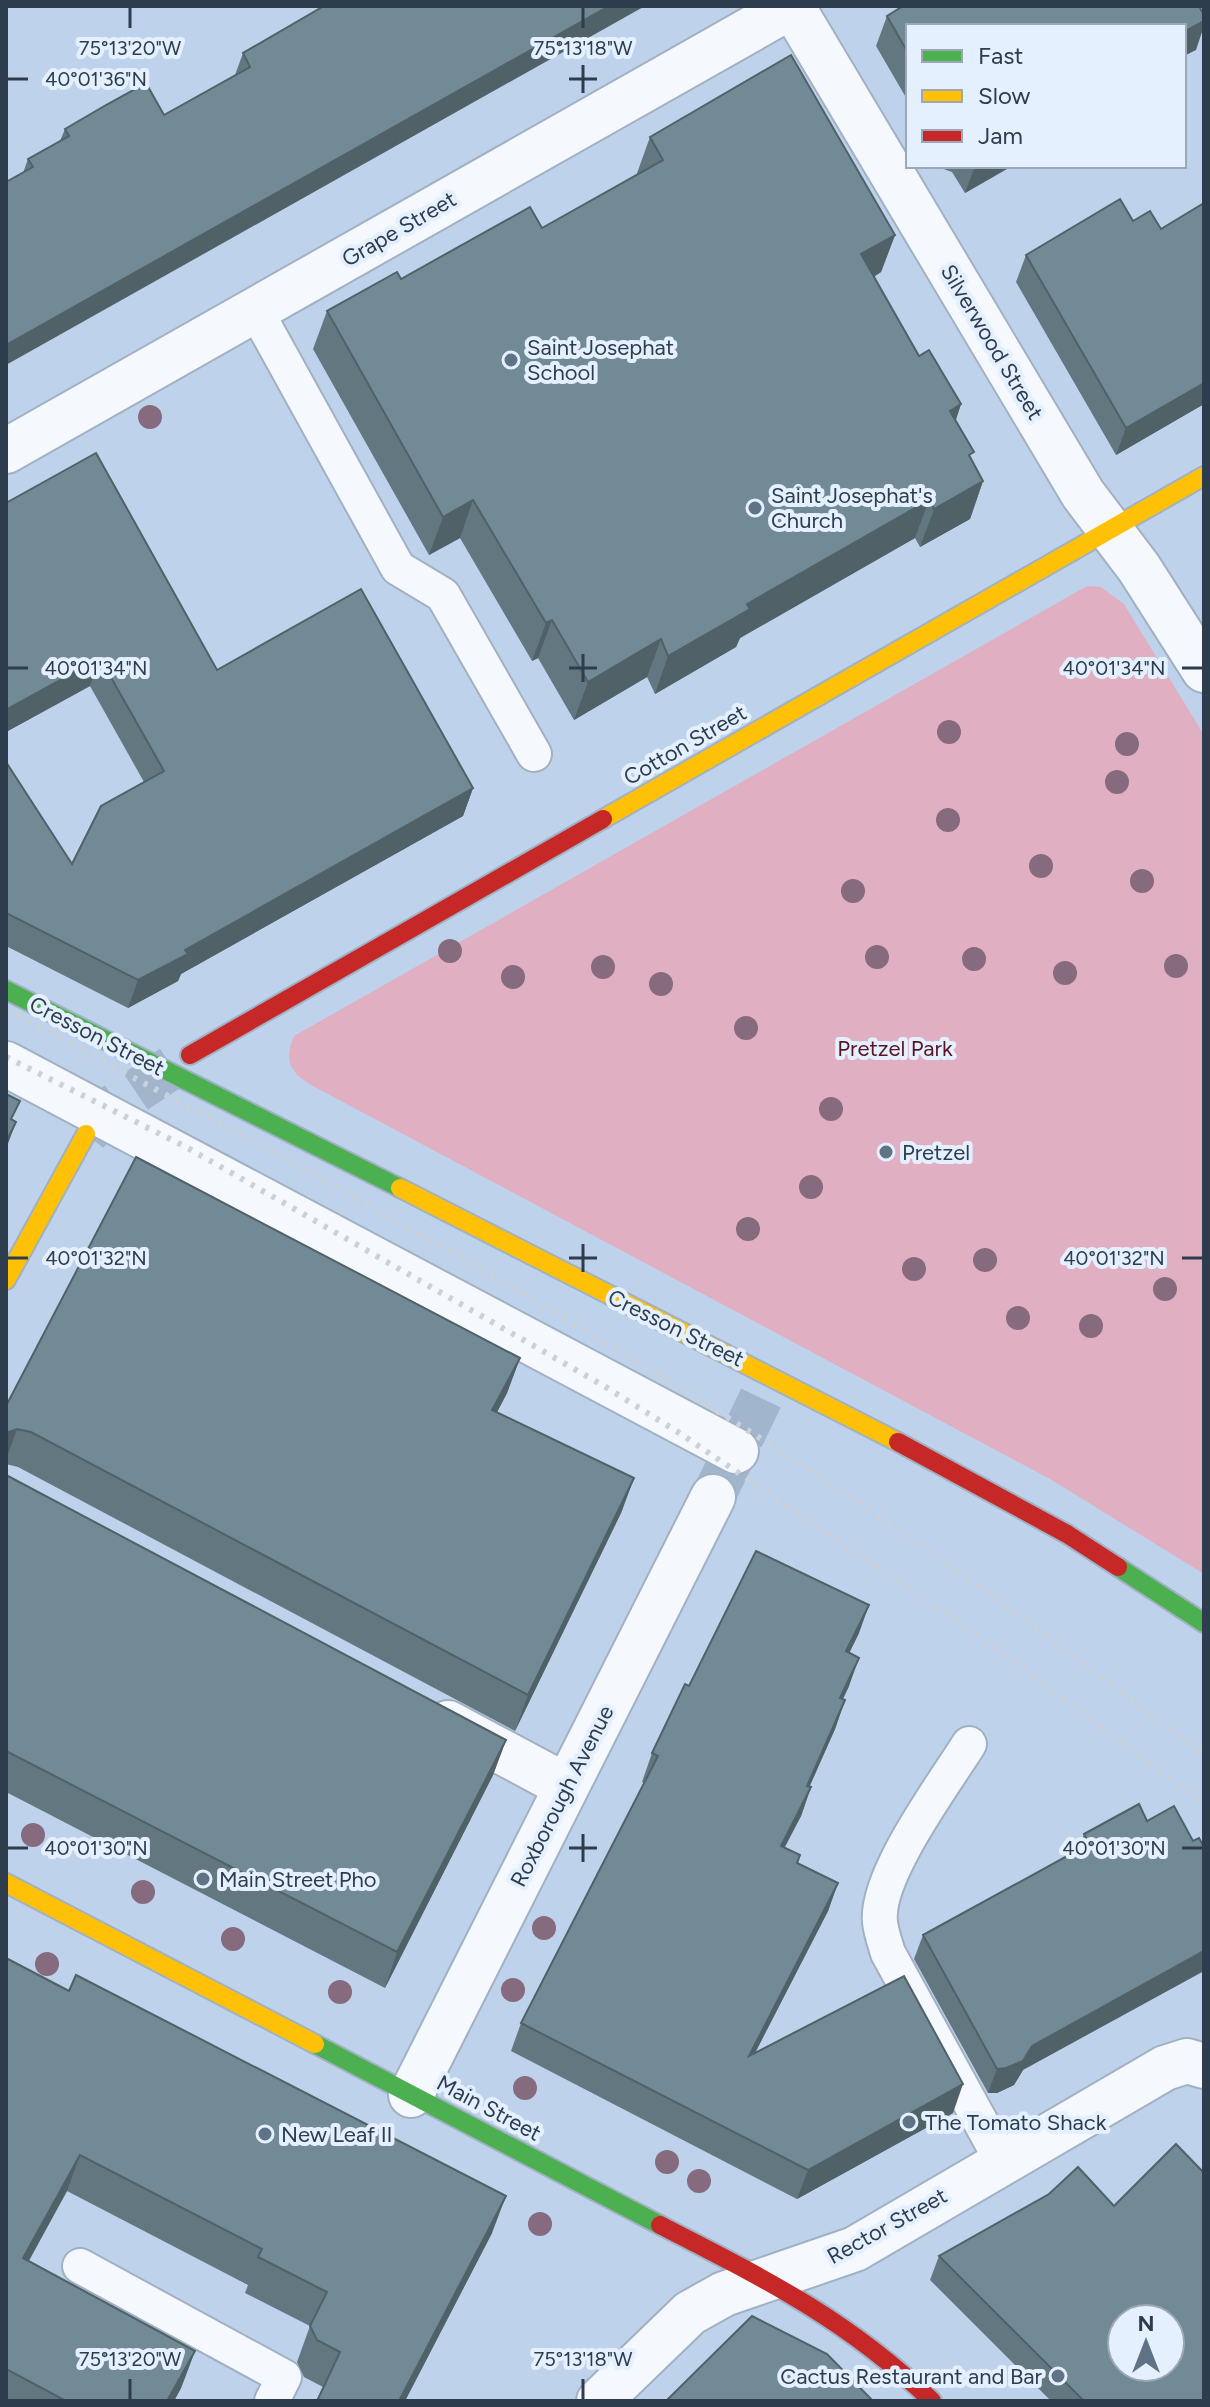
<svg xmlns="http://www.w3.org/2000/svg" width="1210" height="2407" font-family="Figtree,sans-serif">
  <rect width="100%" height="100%" fill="#bed3eb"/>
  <path fill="#e1afc2" d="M 1087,586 L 1101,587 L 1124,604 L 1204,735 L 1204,1574 L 1050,1479 L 311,1085 C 289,1072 284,1060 294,1036 Z"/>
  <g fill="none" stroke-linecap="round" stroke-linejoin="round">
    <polyline stroke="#a1b5cc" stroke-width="44" stroke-dasharray="44 22" stroke-linecap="butt" points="713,1497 761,1398"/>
    <polyline stroke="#a1b5cc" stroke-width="44" stroke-dasharray="44 22" stroke-linecap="butt" points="86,1134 102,1114 190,1055"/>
    <defs>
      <g id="lane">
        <polyline points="256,311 398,568 443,595 534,754"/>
        <path d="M 969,1744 C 944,1784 875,1876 880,1922 C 881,1932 885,1943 888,1953 L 1002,2161"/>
        <polyline points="80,2266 284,2377 272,2401"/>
      </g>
      <g id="street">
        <polyline points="792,6 1083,494 1139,568 1204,670"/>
        <polyline points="6,451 792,6"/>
        <polyline points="6,1064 736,1451"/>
        <polyline points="448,1723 566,1786"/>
        <polyline points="411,2095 713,1497"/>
        <polyline points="599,2401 690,2313 724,2294 855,2249 1165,2068 1187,2061 1204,2066"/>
      </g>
      <g id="fast">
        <polyline points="6,990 400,1188"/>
        <polyline points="1118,1567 1204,1623"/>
        <polyline points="315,2044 660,2225"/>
      </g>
      <g id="slow">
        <polyline points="603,819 1204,476"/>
        <polyline points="400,1188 898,1442"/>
        <polyline points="6,1280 86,1134"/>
        <polyline points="6,1883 315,2044"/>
      </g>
      <g id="jam">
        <polyline points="190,1055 603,819"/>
        <polyline points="898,1442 1067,1534 1118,1567"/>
        <path d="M 660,2225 C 763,2278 847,2319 932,2401"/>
      </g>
    </defs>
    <use href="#lane" stroke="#a1b1c4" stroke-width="38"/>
    <use href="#street" stroke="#a1b1c4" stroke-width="48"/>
    <use href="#fast" stroke="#a1b1c4" stroke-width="22"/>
    <use href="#slow" stroke="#a1b1c4" stroke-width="22"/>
    <use href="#jam" stroke="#a1b1c4" stroke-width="22"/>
    <use href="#lane" stroke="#f5f8fc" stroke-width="34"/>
    <use href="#street" stroke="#f5f8fc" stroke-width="44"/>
    <use href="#fast" stroke="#4caf50" stroke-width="18"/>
    <use href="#slow" stroke="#ffc107" stroke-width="18"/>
    <use href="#jam" stroke="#c62828" stroke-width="18"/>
    <g stroke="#cbd1d9" stroke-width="6" stroke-dasharray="4 8" stroke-linecap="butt">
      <path d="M 6,1010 C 286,1157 566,1310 831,1484 C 959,1569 1081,1661 1204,1755"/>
      <polyline points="6,1057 186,1147 604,1386 681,1434 986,1641 1204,1804"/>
    </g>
  </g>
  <g fill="#866a7e">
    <circle cx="150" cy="417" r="12"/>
    <circle cx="949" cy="732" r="12"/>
    <circle cx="1127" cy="744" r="12"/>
    <circle cx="1117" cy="782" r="12"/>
    <circle cx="948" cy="820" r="12"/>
    <circle cx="1041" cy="866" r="12"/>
    <circle cx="1142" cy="881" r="12"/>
    <circle cx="853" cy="891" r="12"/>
    <circle cx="450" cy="951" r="12"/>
    <circle cx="877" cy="957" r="12"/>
    <circle cx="974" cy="959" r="12"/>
    <circle cx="1176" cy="966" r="12"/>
    <circle cx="603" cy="967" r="12"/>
    <circle cx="1065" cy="973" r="12"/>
    <circle cx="513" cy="977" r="12"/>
    <circle cx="661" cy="984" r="12"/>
    <circle cx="746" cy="1028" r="12"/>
    <circle cx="831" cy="1109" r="12"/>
    <circle cx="811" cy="1187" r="12"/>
    <circle cx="748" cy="1229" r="12"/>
    <circle cx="985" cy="1260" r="12"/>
    <circle cx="914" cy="1269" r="12"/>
    <circle cx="1165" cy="1289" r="12"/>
    <circle cx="1018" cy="1318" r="12"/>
    <circle cx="1091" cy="1326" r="12"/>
    <circle cx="33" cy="1835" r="12"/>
    <circle cx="143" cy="1892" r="12"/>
    <circle cx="544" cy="1928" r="12"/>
    <circle cx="233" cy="1939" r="12"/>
    <circle cx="47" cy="1964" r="12"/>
    <circle cx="513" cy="1990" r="12"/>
    <circle cx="340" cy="1992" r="12"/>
    <circle cx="525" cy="2088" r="12"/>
    <circle cx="667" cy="2162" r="12"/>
    <circle cx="699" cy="2181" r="12"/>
    <circle cx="540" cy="2224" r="12"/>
  </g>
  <g fill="#627780">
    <polygon points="324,6 6,365 23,173 28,159 60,141 65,129 164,115 235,75 243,53"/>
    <polygon points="1199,6 1196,50 1184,26 908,26 908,101 876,46 887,16"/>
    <polygon points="650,137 895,235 881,272 874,277 919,356 961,404 956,420 971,460 983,481 970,519 920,547 915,538 740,638 736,647 655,694 647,677 574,720 538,658 532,661 460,538 429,555 313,349 327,311 401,279 542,228 636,176"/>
    <polygon points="935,166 1012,166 965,193 952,172"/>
    <polygon points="1204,203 1204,404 1116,455 1016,282 1026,255 1133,221 1161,229"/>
    <polygon points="6,503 217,670 473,788 463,816 181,974 178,981 128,1008 6,946 6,762 72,864 144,782 90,686 6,732"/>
    <polygon points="520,1358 507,1393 497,1412 634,1478 621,1513 515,1731 18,1467 6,1464 6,1406"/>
    <polygon points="6,1475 506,1740 493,1775 385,1988 6,1792"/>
    <polygon points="859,1633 849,1653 849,1686 843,1699 845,1700 835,1729 809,1787 811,1787 801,1816 784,1847 798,1863 838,1883 828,1911 755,2053 953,2113 797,2199 511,2051 521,2023 644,1783 642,1782 652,1753 689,1686"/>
    <polygon points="1139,1804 1023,2070 1014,2085 997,2093 988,2093 914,1959 923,1935 1078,1850 1084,1834"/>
    <polygon points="6,1958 492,2233 405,2401 317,2401 323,2387 304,2377 297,2362 310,2326 245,2293 248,2285 67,2191 29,2261 195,2351 181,2388 174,2401 6,2401"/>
    <polygon points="1114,2206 1204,2401 1051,2401 930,2280 939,2256"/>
  </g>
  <g fill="#506168">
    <polygon points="609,6 645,6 6,365 6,345"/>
    <polygon points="1204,21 1204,26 1196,50 1184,56 1184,32"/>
    <polygon points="975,166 1012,166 965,193"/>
    <polygon points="895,235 881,272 847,292 861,254"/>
    <polygon points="1204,383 1204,404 1116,455 1126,428"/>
    <polygon points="961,404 948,442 950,411"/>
    <polygon points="983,481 970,519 920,547 934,509"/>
    <polygon points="473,500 460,538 429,555 443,517"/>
    <polygon points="929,500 915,538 740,638 736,647 655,694 668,656 747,604"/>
    <polygon points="552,620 538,658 532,661 546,623"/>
    <polygon points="661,639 647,677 574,720 588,682"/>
    <polygon points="100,658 90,686 6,732 6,710"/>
    <polygon points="473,788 463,816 181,974 178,981 128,1008 138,980 185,950"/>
    <polygon points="16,1122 6,1149 6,1142"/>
    <polygon points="520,1358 507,1393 480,1445 492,1410"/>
    <polygon points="17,1429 6,1460 6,1433"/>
    <polygon points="634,1478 621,1513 515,1731 528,1695"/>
    <polygon points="869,1605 859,1633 836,1680 846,1651"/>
    <polygon points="859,1658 849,1686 829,1727 840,1698"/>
    <polygon points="845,1700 835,1729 797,1815 807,1786"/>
    <polygon points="506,1740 493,1775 385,1988 397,1952"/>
    <polygon points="811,1787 801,1816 771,1874 781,1846"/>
    <polygon points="838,1883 828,1911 739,2084 749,2056"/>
    <polygon points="1204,1951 1204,1971 1023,2070 1014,2085 997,2093 988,2093 997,2069 1032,2046"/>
    <polygon points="963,2084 953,2113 797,2199 808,2170"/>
    <polygon points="80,2155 67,2191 10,2294 23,2258"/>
    <polygon points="506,2196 492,2233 405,2401 399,2401"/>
    <polygon points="195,2351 181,2388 174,2401 167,2401"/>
  </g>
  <g fill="#728a95" stroke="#506168" stroke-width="2" fill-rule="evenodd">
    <polygon points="324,6 609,6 6,345 6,182 33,167 28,159 69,136 65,129 106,105 146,83 164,115 250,67 243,53"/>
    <polygon points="903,6 1199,6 1204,15 1204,21 1184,32 1184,26 908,26 908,53 887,16"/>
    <polygon points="791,55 895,235 861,254 919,356 929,350 961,404 950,411 974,452 969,455 983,481 934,509 929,500 747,604 750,609 668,656 661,639 588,682 552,620 546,623 473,500 443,517 327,311 397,272 401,279 530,207 542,228 663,160 650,137"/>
    <polygon points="1120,199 1133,221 1150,211 1161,229 1204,203 1204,383 1126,428 1026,255"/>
    <polygon points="96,453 217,670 361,589 473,788 185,950 188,954 138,980 6,913 6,762 72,864 101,806 164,771 100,658 6,710 6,503"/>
    <polygon points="6,1094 20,1101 11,1119 16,1122 6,1142"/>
    <polygon points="136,1157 520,1358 492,1410 634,1478 528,1695 31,1432 17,1429 6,1433 6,1406"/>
    <polygon points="6,1475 506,1740 397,1952 6,1751"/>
    <polygon points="756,1551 869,1605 846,1651 859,1658 840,1698 845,1700 807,1786 811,1787 781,1846 800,1855 797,1863 838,1883 749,2056 904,1976 963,2084 808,2170 521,2023 658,1756 652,1753 685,1684 689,1686"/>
    <polygon points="1139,1804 1147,1821 1174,1806 1193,1841 1199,1838 1204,1847 1204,1951 1032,2046 1023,2061 1006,2068 997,2069 923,1935 1089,1844 1084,1834"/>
    <polygon points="6,1958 69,1991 76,1975 506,2196 399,2401 317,2401 340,2352 317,2340 310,2326 327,2292 258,2257 262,2249 80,2155 23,2258 195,2351 167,2401 66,2401 6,2369"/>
    <path d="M 1176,2144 L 1204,2173 L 1204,2401 L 1084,2401 L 939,2256 L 1049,2194 L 1078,2167 L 1114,2206 ZM 1122,2319 L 1170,2319 L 1170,2367 L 1122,2367 Z"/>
    <polygon points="752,2316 827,2354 873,2401 666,2401"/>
  </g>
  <path fill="none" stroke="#2e3d4e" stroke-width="3" d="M 130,8 L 130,28M 583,8 L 583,28M 583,65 L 583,93M 8,79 L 28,79M 569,79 L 597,79M 583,654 L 583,682M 8,668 L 28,668M 569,668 L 597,668M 1182,668 L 1202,668M 583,1244 L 583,1272M 8,1258 L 28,1258M 569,1258 L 597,1258M 1182,1258 L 1202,1258M 583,1834 L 583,1862M 8,1848 L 28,1848M 569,1848 L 597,1848M 1182,1848 L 1202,1848M 130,2379 L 130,2399M 583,2379 L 583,2399"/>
  <g fill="#607285" stroke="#e5f0fe" stroke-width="3">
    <circle cx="511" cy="360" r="8"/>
    <circle cx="755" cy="508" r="8"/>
    <circle cx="886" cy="1152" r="8"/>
    <circle cx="203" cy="1879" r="8"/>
    <circle cx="909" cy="2122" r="8"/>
    <circle cx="265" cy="2134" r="8"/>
    <circle cx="1058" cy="2376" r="8"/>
  </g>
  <g text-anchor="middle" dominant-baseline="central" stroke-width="8" stroke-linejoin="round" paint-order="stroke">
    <g font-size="22" fill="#2e3d4e" stroke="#e5f0fe">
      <text transform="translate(399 229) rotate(-30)">Grape Street</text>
      <text transform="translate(992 342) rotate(59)">Silverwood Street</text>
      <text transform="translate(685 745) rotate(-30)">Cotton Street</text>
      <text transform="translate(97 1036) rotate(27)">Cresson Street</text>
      <text transform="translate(676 1328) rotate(26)">Cresson Street</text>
      <text transform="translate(562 1796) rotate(-63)">Roxborough Avenue</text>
      <text transform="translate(489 2108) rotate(28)">Main Street</text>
      <text transform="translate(887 2226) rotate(-29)">Rector Street</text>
    </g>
    <g font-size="22" fill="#2e3d4e" stroke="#e5f0fe" text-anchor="start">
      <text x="527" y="347">Saint Josephat<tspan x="527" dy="25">School</tspan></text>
      <text x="771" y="495">Saint Josephat's<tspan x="771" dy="25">Church</tspan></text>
      <text x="902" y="1152">Pretzel</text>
      <text x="219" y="1879">Main Street Pho</text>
      <text x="925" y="2122">The Tomato Shack</text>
      <text x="281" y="2134">New Leaf II</text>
      <text x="1042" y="2376" text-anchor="end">Cactus Restaurant and Bar</text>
    </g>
    <g font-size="22" fill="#591424" stroke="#e5f0fe">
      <text x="895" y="1048">Pretzel Park</text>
    </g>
  </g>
  <g font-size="20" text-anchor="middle" fill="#2e3d4e" stroke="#e5f0fe" stroke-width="8" stroke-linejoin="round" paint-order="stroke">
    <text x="130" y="55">75°13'20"W</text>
    <text x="583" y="55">75°13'18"W</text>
    <text x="96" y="86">40°01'36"N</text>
    <text x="96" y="675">40°01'34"N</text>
    <text x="1114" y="675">40°01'34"N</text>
    <text x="96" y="1265">40°01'32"N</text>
    <text x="1114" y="1265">40°01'32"N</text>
    <text x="96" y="1855">40°01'30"N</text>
    <text x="1114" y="1855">40°01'30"N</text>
    <text x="130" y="2366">75°13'20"W</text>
    <text x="583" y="2366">75°13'18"W</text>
  </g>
  <rect width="1210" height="2407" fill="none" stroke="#2e3d4e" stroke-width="16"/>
  <rect x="906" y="24" width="280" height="144" fill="#e5f0fe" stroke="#9ca8b8" stroke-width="2"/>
  <rect x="922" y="50" width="40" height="12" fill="#4caf50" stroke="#9ca8b8" stroke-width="2"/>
  <text x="978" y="64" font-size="24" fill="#2e3d4e">Fast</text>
  <rect x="922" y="90" width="40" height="12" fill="#ffc107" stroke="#9ca8b8" stroke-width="2"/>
  <text x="978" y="104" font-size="24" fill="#2e3d4e">Slow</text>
  <rect x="922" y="130" width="40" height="12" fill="#c62828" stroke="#9ca8b8" stroke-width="2"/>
  <text x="978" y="144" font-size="24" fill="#2e3d4e">Jam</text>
  <g transform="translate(1146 2343)"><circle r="38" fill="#e5f0fe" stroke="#9ca8b8" stroke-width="2"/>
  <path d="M0-6L14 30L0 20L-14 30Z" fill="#607285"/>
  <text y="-12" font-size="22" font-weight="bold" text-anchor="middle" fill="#2e3d4e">N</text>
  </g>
</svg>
